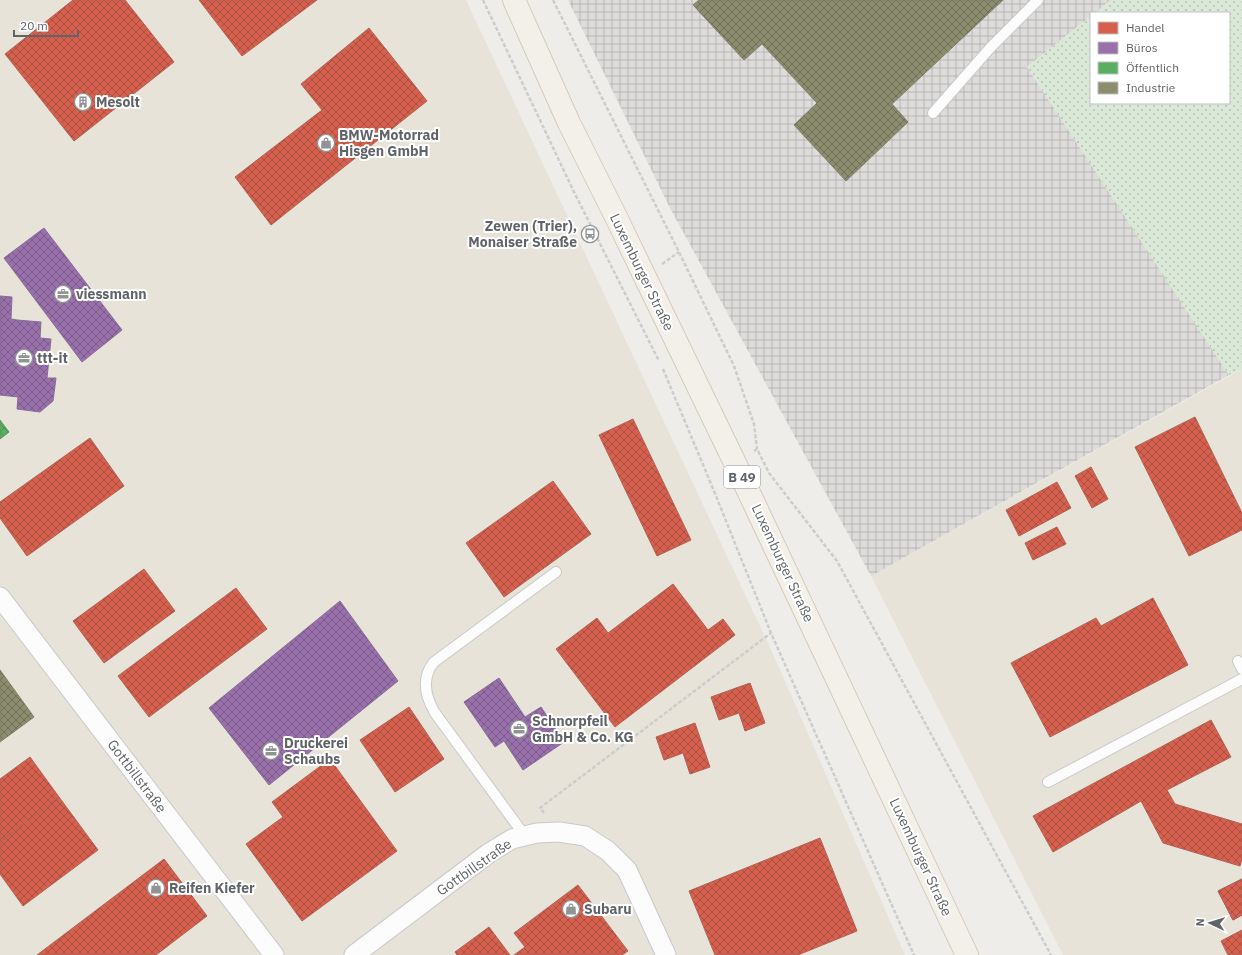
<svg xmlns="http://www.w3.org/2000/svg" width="1242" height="955" font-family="'IBM Plex Sans',sans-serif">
  <defs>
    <pattern id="industrial-grid" width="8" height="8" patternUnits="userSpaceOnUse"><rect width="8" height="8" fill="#dedcda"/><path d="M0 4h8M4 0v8" fill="none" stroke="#b7b6b5"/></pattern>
    <pattern id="grass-dots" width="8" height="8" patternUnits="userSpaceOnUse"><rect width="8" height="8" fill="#dae9d7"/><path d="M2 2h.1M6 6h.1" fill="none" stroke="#b4c0b2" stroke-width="1.8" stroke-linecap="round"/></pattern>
    <pattern id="shops-cross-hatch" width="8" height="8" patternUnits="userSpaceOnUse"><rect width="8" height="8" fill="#d6604d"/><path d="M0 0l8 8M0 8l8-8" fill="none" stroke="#a85042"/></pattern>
    <pattern id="offices-cross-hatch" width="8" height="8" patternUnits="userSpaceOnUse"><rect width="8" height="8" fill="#9970ab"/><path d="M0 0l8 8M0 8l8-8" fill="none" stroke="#7a5c88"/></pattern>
    <pattern id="public-cross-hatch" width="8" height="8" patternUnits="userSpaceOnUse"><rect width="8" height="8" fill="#5aae61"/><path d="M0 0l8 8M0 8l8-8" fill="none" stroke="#4e9154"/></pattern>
    <pattern id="industry-cross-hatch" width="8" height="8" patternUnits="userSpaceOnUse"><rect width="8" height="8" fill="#8c8c6e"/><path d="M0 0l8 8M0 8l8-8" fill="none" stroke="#70705a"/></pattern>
  </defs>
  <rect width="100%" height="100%" fill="#efedea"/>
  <g fill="#e7e3d9">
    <polygon points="0,0 466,0 774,656 905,955 0,955"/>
    <polygon points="1242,369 1242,955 1063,955 871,576"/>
  </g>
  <polygon fill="url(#industrial-grid)" points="568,0 1111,0 1095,13 1091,13 1091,16 1027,67 1229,375 871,576 670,208"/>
  <polygon fill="url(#grass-dots)" points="1111,0 1242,0 1242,369 1229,375 1027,67 1091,16 1091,103 1229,103 1229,13 1095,13"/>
  <g fill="url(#shops-cross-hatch)" stroke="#b36155">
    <polygon points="73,0 125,0 174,62 74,141 5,54"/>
    <polygon points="199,0 317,0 242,56"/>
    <polygon points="369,28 427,101 271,225 235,177 322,110 301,84"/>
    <polygon points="1195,417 1242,513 1242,530 1189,556 1135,447"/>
    <polygon points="633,419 691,540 657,556 599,435"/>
    <polygon points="90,438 124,486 27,556 0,518 0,502"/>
    <polygon points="1091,467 1108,499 1092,508 1075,476"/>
    <polygon points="553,481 591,534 504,597 466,543"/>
    <polygon points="1057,482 1071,508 1019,536 1006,510"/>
    <polygon points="1057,527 1066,544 1033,560 1025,543"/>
    <polygon points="144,569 175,611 104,663 73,621"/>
    <polygon points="673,584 708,630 723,619 735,635 615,727 556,649 597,618 608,633"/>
    <polygon points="236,588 267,629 149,717 118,676"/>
    <polygon points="1153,598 1188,665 1050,737 1011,663 1096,618 1101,626"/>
    <polygon points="750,683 765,723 745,731 739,713 719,720 711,697"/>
    <polygon points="409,707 444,759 395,792 360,740"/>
    <polygon points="1211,720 1231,757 1167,790 1175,804 1242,824 1242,859 1240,866 1163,843 1141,801 1053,852 1033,816"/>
    <polygon points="695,723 710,767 690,774 683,753 664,760 656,737"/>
    <polygon points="30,757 59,797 0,842 0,779"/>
    <polygon points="330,759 397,851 302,921 246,844 283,817 272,802"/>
    <polygon points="59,797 98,850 23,906 0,874 0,842"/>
    <polygon points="820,838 857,931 798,955 715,955 689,891"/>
    <polygon points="164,859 207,916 156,955 37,955"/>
    <polygon points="1242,879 1242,915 1233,920 1218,891"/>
    <polygon points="1242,879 1242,915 1233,920 1218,891"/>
    <polygon points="578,885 628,951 622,955 514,955 525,947 514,933"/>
    <polygon points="489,927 510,955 457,955 455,952"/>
    <polygon points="1242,930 1242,955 1228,955 1221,941"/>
  </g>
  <g fill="url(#offices-cross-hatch)" stroke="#886c97">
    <polygon points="44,228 122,330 82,362 4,258"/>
    <polygon points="0,296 12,297 11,319 17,320 41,322 40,338 51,339 47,378 56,378 53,401 40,412 17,409 18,397 0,395"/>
    <polygon points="340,601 398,681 269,785 209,708"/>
    <polygon points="499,678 525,717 541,707 564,742 523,770 504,741 495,747 464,702"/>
  </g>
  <polygon fill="url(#public-cross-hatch)" stroke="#5c9863" points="0,420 9,432 0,439"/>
  <g fill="url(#industry-cross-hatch)" stroke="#7f806c">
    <polygon points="699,0 1003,0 892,104 908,122 846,181 794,125 817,103 762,44 744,60 693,5"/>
    <polygon points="0,670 34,717 0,742"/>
  </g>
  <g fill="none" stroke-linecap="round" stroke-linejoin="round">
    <defs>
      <g id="lane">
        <polyline points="933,113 991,47 1038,0"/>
        <polyline points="1238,661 1242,669"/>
        <polyline points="1048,782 1242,679"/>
        <path d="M 525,836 L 435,713 C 425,696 421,678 434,662 L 556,572"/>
      </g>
      <g id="street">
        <polyline points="0,597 274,955"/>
        <polyline points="354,955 489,853 512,839 537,833 559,832 585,836 608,851 627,870 666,955"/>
      </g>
      <polyline id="primary" points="514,0 569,123 617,219 735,463 967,955"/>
    </defs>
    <use href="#lane" stroke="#c9c9c9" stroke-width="12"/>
    <use href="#street" stroke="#c9c9c9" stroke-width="21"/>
    <use href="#primary" stroke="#d4cbba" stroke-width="24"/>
    <g stroke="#cbcecc" stroke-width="2.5" stroke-dasharray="4 2" stroke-linecap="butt">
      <polyline points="483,0 575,194 659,361"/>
      <polyline points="553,0 679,252 734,366 754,424 757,449"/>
      <polyline points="662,264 679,252"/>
      <polyline points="663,369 714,491 771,633 914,955"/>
      <polyline points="754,451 757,449 769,473 837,561 1051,955"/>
      <polyline points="544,813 540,808 771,633"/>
    </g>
    <use href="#lane" stroke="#fdfcfc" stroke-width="10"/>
    <use href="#street" stroke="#fdfcfc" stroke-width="19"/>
    <use href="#primary" stroke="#f3f0ea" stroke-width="22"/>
  </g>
  <defs>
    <symbol id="building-ring" viewBox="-11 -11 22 22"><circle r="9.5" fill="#fff" stroke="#929395" stroke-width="1.5"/><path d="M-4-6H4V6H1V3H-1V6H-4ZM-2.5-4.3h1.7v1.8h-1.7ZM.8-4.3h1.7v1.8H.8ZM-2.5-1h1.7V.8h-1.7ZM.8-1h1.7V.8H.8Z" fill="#929395"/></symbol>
    <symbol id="shop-ring" viewBox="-11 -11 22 22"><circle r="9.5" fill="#fff" stroke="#929395" stroke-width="1.5"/><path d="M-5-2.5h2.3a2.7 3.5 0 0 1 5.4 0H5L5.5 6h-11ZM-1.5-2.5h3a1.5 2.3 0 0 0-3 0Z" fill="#929395"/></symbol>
    <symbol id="bus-ring" viewBox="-11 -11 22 22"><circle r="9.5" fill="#fff" stroke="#929395" stroke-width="1.5"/><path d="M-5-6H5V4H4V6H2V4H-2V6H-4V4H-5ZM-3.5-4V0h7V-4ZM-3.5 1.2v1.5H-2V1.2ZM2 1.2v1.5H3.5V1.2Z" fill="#929395"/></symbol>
    <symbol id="office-ring" viewBox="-11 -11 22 22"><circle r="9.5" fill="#fff" stroke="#929395" stroke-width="1.5"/><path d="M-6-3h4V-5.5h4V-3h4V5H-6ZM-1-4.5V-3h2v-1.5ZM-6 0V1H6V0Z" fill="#929395"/></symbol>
  </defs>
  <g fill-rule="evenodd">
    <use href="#building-ring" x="73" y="92" width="20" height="20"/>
    <use href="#shop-ring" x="316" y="133" width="20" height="20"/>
    <use href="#bus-ring" x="580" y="224" width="20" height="20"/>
    <use href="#office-ring" x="53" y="284" width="20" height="20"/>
    <use href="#office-ring" x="14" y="348" width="20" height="20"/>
    <use href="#office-ring" x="509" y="719" width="20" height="20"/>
    <use href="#office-ring" x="261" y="741" width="20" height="20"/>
    <use href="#shop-ring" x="146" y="878" width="20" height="20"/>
    <use href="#shop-ring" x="561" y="899" width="20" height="20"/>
  </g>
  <g text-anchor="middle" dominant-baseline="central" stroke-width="4" stroke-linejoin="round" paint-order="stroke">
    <rect fill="#fff" stroke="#909295" stroke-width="1" x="724" y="466" width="36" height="22" rx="3"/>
    <g font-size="13" font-weight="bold" fill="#606367">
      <text x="742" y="477">B 49</text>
    </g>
    <g font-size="14" font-weight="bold" fill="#606367" stroke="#fff" text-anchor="start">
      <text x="96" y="102">Mesolt</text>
      <text x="339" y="135">BMW-Motorrad<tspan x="339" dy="16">Hisgen GmbH</tspan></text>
      <text x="577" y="226" text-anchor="end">Zewen (Trier),<tspan x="577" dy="16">Monaiser Straße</tspan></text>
      <text x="76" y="294">viessmann</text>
      <text x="37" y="358">ttt-it</text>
      <text x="532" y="721">Schnorpfeil<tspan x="532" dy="16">GmbH &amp; Co. KG</tspan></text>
      <text x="284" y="743">Druckerei<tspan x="284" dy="16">Schaubs</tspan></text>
      <text x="169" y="888">Reifen Kiefer</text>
      <text x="584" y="909">Subaru</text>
    </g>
    <g font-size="14" fill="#606367" stroke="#fff">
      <text transform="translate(642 272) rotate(64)">Luxemburger Straße</text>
      <text transform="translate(783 563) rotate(65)">Luxemburger Straße</text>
      <text transform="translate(137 776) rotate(53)">Gottbillstraße</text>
      <text transform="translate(921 857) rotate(65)">Luxemburger Straße</text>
      <text transform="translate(474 867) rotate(-35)">Gottbillstraße</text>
    </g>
  </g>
  <rect x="1090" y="12" width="140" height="92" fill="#ffffff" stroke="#bfc1c2"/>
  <rect x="1098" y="22" width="20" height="12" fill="#d6604d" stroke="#bfc1c2"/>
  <text x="1126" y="32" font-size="12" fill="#606367">Handel</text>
  <rect x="1098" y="42" width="20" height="12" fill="#9970ab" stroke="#bfc1c2"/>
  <text x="1126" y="52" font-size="12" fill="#606367">Büros</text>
  <rect x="1098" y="62" width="20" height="12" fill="#5aae61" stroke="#bfc1c2"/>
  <text x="1126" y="72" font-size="12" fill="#606367">Öffentlich</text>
  <rect x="1098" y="82" width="20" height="12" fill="#8c8c6e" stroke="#bfc1c2"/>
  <text x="1126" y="92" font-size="12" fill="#606367">Industrie</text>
  <g transform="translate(1210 923) rotate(274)" stroke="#ffffff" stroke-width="3" paint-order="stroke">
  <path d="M0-3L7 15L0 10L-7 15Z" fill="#606367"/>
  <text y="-6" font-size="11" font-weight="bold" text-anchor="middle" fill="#606367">N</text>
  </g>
  <path d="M14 30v6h64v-6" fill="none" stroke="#606367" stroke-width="2"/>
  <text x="20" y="30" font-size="12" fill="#606367" stroke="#ffffff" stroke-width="3" paint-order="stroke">20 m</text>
</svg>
